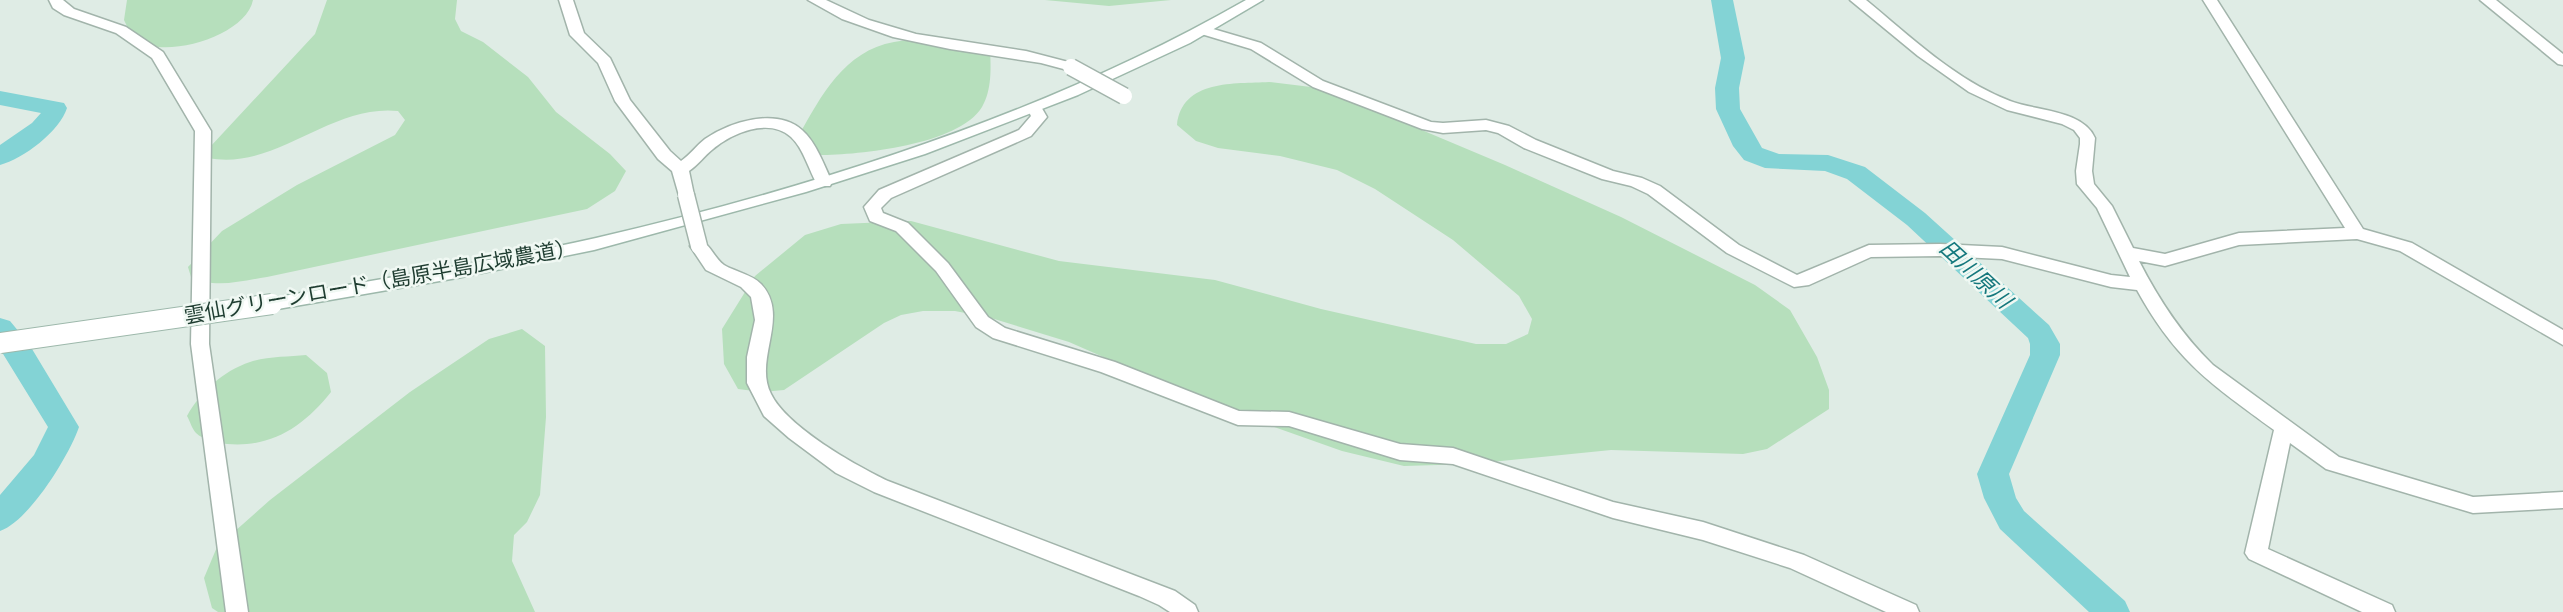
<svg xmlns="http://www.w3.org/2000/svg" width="2563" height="612" font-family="'Titillium Web','Noto Sans JP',sans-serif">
  <rect width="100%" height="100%" fill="#dfece5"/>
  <g fill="#b6dfbc">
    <path d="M 127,0 L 253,0 C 246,36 165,60 136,40 C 131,36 127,26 124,20 Z"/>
    <path d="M 327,0 L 457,0 L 455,19 L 461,31 L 483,42 L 528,77 L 556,112 L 610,154 L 626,171 L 615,191 L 587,209 L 267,277 C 240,281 215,289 191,277 L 188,267 L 222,231 L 297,185 L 395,135 L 405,120 L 398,111 C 329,104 277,171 208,158 L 210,147 L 315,34 Z"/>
    <polygon points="1045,0 1171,0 1109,6"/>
    <path d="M 926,39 L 964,41 L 990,49 C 991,68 992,90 982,107 C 959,145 859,155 819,155 L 798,137 C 821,96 844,51 894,42 C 904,40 916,40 926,39 Z"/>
    <path d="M 1269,82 L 1311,87 L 1348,99 L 1505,165 L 1621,217 L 1755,285 L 1790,310 L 1817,357 L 1829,390 L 1829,409 L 1767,449 L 1743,454 L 1611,450 L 1471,464 L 1404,466 L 1342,451 L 1220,408 L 1069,342 L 991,318 L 955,311 L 923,311 L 901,315 L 884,323 L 784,390 L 762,392 L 738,389 L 724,364 L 722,329 L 755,276 L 805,235 L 841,224 L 911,221 L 1059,261 L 1215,280 L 1321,309 L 1476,344 L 1506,344 L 1528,334 L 1532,319 L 1519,296 L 1453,240 L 1375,189 L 1337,170 L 1280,156 L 1218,148 L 1196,141 L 1177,125 C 1182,79 1235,84 1269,82 Z"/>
    <polygon points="522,329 545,346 546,417 540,495 527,522 514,535 512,561 535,612 218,612 212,608 204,578 217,547 270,500 410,392 489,339"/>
    <path d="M 306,355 L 327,373 L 331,392 C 304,426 272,448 227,444 C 218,443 203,440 196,433 C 192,429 190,421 187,416 C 200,392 223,371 250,362 C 267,356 289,357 306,355 Z"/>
  </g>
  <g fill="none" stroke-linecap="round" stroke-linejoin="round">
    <g fill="#83d3d5" fill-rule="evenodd">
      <polygon points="1711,0 1733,0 1745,58 1739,88 1740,109 1762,148 1779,154 1828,155 1865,167 1925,213 2049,325 2060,344 2060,355 2009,474 2016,498 2024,511 2125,601 2130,612 2089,612 2000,529 1984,498 1977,474 2030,355 2030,344 2028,338 1907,225 1847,179 1825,171 1765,168 1744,160 1733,146 1716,109 1715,88 1721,58"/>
      <path d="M 0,91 L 64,103 L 67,108 C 60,131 23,159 0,165 L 0,145 L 32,123 L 41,113 L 0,105 Z"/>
      <path d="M 0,318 L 10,321 L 29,344 L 79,427 C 69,456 29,521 0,531 L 0,495 L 34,455 L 48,427 L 0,349 Z"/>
    </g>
    <defs>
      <g id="street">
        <polygon points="49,0 63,0 74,9 126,27 163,52 211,131 209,344 248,612 226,612 191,344 195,131 152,58 116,33 64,15 53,8"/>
        <path d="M 559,0 L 573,0 L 584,33 L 610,58 L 630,100 L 670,151 L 681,161 C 690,155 696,146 705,139 C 730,122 776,107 802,130 C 816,142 824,165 832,182 L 830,186 L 818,186 C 809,171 804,149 791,137 C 769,117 732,133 713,149 C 704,156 698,165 689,171 L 694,195 L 692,199 L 680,199 L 672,171 L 658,159 L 615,101 L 598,63 L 570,35 Z"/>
        <polygon points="808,0 826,0 869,20 916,34 1026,51 1076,64 1078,67 1071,71 1041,63 950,49 893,37 842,19"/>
        <path d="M 1850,0 L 1866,0 C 1910,36 1955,80 2010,101 C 2036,111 2083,110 2095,138 L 2092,171 L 2094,184 L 2112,206 L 2133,248 L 2165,254 L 2239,233 L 2345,228 L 2203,0 L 2217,0 L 2363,229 L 2412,243 L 2563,330 L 2563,345 L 2400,251 L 2357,239 L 2239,245 L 2165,266 L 2139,261 C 2159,300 2181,334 2213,365 L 2339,457 L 2473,497 L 2563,492 L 2563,508 L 2473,513 L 2326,469 L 2290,443 L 2268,549 L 2392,605 L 2395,612 L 2362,612 L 2249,559 L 2245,553 L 2274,430 C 2211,384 2176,361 2137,290 L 2111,287 L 2002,259 L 1940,256 L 1871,257 L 1809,285 L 1794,287 L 1727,253 L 1648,194 L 1631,186 L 1602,179 L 1524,148 L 1498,133 L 1486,130 L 1443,133 L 1422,129 L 1313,87 L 1251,49 L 1198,33 L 1196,30 L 1203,26 L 1261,43 L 1323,81 L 1431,122 L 1443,123 L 1486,120 L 1509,126 L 1536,140 L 1613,171 L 1642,178 L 1660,186 L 1739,245 L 1797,275 L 1869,245 L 1940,244 L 2002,247 L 2111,275 L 2130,277 L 2097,208 L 2077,184 L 2076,171 L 2080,144 L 2080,138 L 2074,130 L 2062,124 L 2007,110 L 1969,92 L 1918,56 Z"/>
        <polygon points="2480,0 2496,0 2563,54 2563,65 2558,64"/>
        <polygon points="1035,103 1040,105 1047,117 1031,136 891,198 881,208 883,213 908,223 948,263 988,317 1005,328 1115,362 1239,411 1289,412 1400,444 1453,448 1613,502 1703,522 1804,555 1916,605 1919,612 1886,612 1790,568 1703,540 1613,518 1453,464 1400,460 1289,426 1238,425 1101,372 993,338 976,327 936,271 896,231 870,221 864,207 879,190 1019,130 1031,116 1027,108"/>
        <path d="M 699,240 C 710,243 714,258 724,265 C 736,272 751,274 761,284 C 791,316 753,359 771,394 C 787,427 855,465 888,481 L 1175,591 L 1195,605 L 1198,612 L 1170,612 L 1159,605 L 1139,596 L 874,492 L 836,473 L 789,438 L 764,416 L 747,383 L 747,357 L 755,320 L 751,297 L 741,287 L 706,270 L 690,246 L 693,242 Z"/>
      </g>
      <path id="secondary" d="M 1246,0 L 1263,0 L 1190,43 L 1078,95 L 925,154 L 806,192 L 594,250 L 457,278 L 272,310 L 266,308 L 263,304 L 266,300 L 272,298 C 380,279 489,262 596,238 C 816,187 1049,113 1246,0 Z"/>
    </defs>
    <use href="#street" stroke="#a2b4ab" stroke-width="3"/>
    <use href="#secondary" stroke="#9db8ab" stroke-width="3"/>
    <use href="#street" fill="#fff" fill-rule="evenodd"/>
    <use href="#secondary" fill="#fff" fill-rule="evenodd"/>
    <defs>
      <g id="street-bridge">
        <polyline points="1071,67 1124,96"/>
        <polyline points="686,195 699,246"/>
      </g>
      <polyline id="secondary-bridge" points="0,343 272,304"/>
    </defs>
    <use href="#street-bridge" stroke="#a2b4ab" stroke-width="19" stroke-linecap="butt"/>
    <use href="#secondary-bridge" stroke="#9db8ab" stroke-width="22" stroke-linecap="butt"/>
    <use href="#street-bridge" stroke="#fff" stroke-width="16"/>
    <use href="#secondary-bridge" stroke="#fff" stroke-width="20"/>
  </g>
  <g text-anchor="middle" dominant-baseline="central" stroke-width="5" stroke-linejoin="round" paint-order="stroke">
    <g font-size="21" fill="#1f3d31" stroke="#f0f8f3">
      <text transform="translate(380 281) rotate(-10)">雲仙グリーンロード（島原半島広域農道）</text>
    </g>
    <g font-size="22" font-style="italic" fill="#15787d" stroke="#f0f8f3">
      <text transform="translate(1976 274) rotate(43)">田川原川</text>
    </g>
  </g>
</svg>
